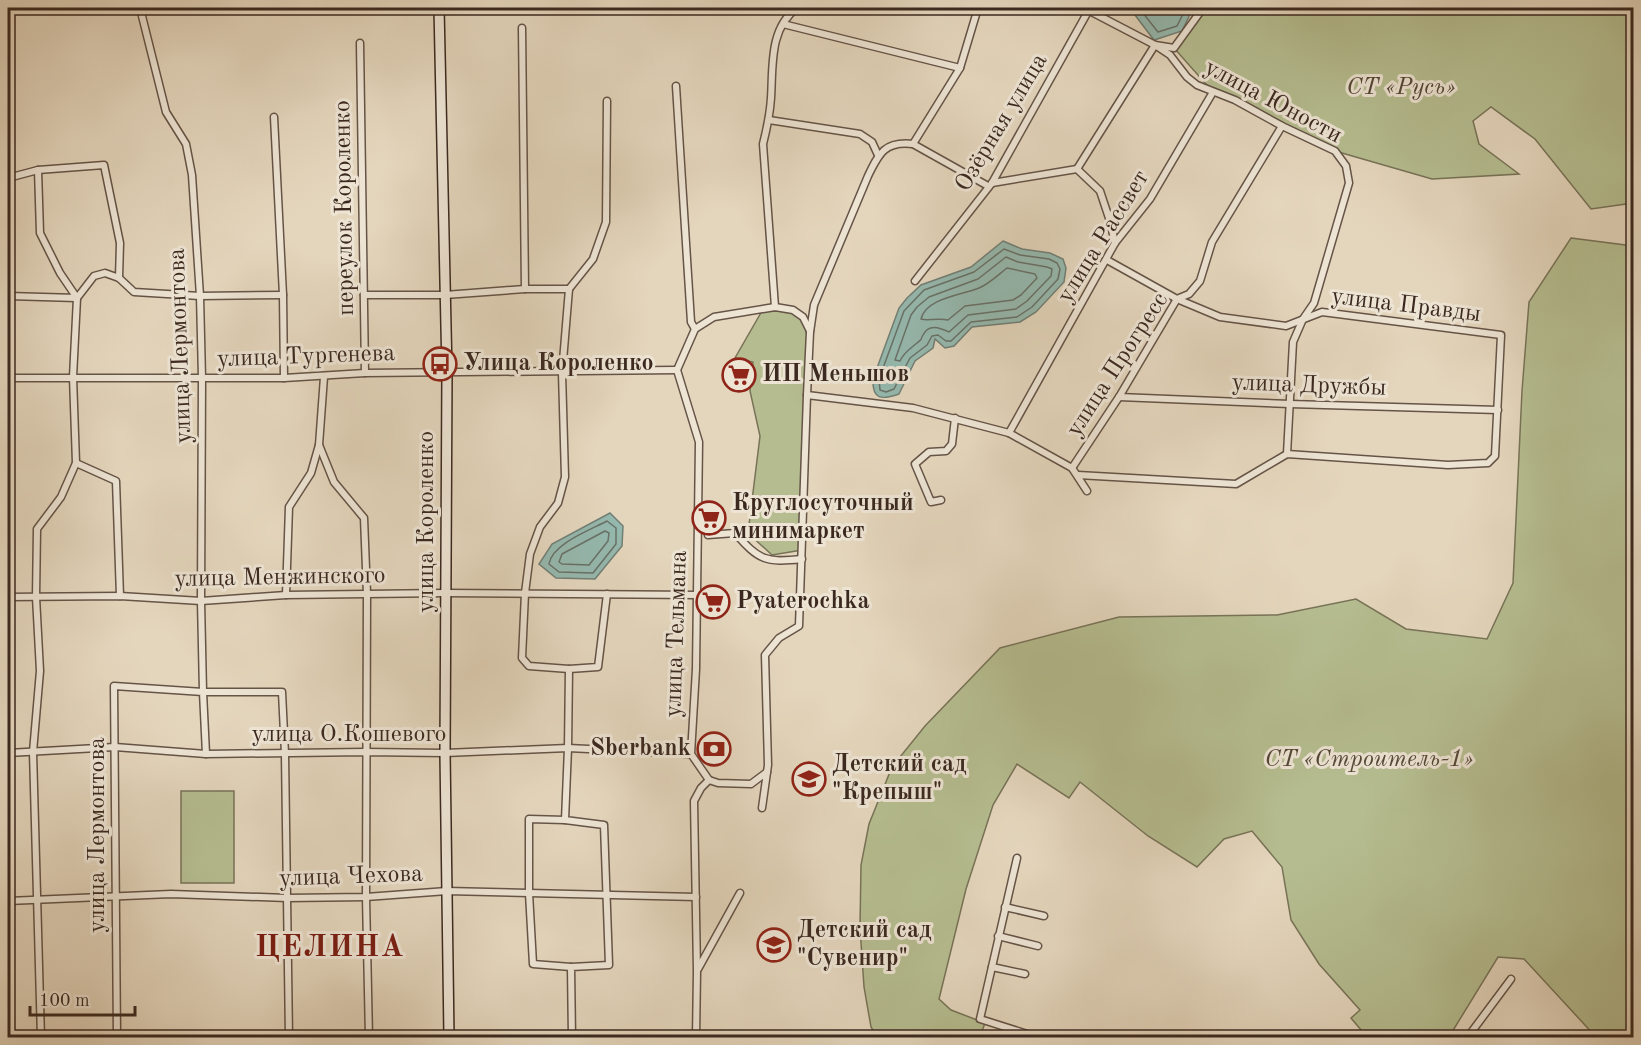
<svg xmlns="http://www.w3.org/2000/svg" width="1641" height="1045" font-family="'Old Standard TT',serif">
  <rect width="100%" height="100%" fill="#e4d6bd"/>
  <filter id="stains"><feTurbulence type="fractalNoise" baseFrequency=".00333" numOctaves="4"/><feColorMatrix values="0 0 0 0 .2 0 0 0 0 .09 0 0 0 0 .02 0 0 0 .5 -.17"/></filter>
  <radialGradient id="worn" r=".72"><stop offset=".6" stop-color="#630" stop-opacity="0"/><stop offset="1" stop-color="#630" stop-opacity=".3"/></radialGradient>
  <g fill="#b5bd90" stroke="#787358" stroke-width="1.5">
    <polygon points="563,8 787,8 783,10"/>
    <polygon points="1205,8 1633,8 1633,203 1591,209 1535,139 1491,107 1473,121 1479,144 1519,174 1432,179 1335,151 1213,92 1174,48"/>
    <polygon points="1571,238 1633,246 1633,1037 1596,1037 1524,959 1498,957 1449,1037 1367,1037 1351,1018 1360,1010 1319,964 1291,920 1282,867 1252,831 1224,839 1197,867 1148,836 1080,782 1069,798 1017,764 993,805 966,889 939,999 951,1010 985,1023 980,1037 877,1037 871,1027 864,987 860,928 861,865 869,824 892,767 925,726 1000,648 1119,617 1277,615 1356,599 1406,629 1487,639 1513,583 1522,391 1529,302"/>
    <polygon points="762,311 783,311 796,313 810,332 802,550 772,555 748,533 760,436 750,391 753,362 735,358"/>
    <rect x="181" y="791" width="53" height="92"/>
  </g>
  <g fill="#95b9af" stroke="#717f76" stroke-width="1.5">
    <polygon points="1132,8 1193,8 1182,31 1154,40 1135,15"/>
    <path d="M 1003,241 L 1022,249 L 1050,253 L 1063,259 L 1066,268 L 1064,282 L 1036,312 L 1020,322 L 972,327 L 954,346 L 945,348 L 935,339 L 933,348 L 915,361 L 899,394 C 882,400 872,400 873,379 L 899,308 L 907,298 L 921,285 L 971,267 Z"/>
    <polygon points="610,513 623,526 622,546 595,579 556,578 539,564 552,544"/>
  </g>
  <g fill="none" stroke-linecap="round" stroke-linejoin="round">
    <g stroke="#687168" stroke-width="1.5">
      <polyline points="1139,8 1158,32 1177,26 1186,8"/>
      <polygon points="1004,249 1020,255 1049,259 1057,263 1060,269 1058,279 1032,307 1017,317 971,322 951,341 946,341 938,335 932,336 927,345 910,358 894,389 886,392 880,390 879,379 904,311 924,290 974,272"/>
      <path d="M 1006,257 L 1018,262 L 1047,267 L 1052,269 L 1051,276 L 1027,301 L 1016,309 L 968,315 L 949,332 C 940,328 929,323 923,335 C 919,342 924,337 917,343 C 910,349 904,352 900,361 L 895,360 L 911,315 L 917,307 L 929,297 L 978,279 Z"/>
      <path d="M 1007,268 L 1035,274 L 1037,278 L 1021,295 L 1013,300 L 965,306 L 948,320 C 938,318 926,321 921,319 C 926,298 962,295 979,288 C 989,284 998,275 1007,268 Z"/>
      <path d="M 607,521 L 616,528 L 616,544 L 593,573 L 559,572 L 549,564 C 552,544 590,530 607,521 Z"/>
      <polygon points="605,531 609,533 608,541 589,565 562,564 559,562 562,554"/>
    </g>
    <defs>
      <g id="street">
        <polyline points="140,8 166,112 186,144 192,175 200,296 202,378 201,601 203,692 282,692 285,754 289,1038"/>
        <polyline points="1084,8 1155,45 1170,55 1187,77 1197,85 1235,100 1282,126 1335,151 1346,166 1349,183 1314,303 1303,319 1293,342 1287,454"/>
        <polyline points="783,24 960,68"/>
        <polyline points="522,28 525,289"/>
        <polyline points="360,43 365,373"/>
        <polyline points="676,86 691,322 695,329 677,370 699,442 696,669 691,754 709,780"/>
        <polyline points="274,117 283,295 284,378"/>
        <polyline points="769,120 860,134 872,142 878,155"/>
        <polyline points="913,144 988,186"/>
        <polyline points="1077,169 1155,45 1174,48 1203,8"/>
        <polyline points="38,170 40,233 60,273 77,298 73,377 76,463 61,497 37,529 36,597 40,671 33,752 41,1038"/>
        <polyline points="8,178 38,170 104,165 120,243 119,278"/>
        <polyline points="992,183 1077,169 1100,191 1110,221 1115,243"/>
        <polyline points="915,281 992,183 1090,8"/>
        <polyline points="569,289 562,373 565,477 558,503 540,527 530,554 525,593 522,658 529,666 569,669"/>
        <polyline points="569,289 593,259 606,222 607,101"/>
        <polyline points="364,295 445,295 525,289 569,289"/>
        <polyline points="8,296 77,298 94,276 105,273 119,278 134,292 200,296 283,295"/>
        <path d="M 775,307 L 763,144 C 767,128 770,114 771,98 C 773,67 769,28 797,8"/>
        <polyline points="695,329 714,317 775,307 793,310 803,317 810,331"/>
        <polyline points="324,377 319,445 334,482 364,518 367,594 366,897 369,1038"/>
        <polyline points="8,378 284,378 365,373 677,370"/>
        <polyline points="807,395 913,408 1009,433 1072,468 1087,491"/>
        <polyline points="1119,397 1290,404 1498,410"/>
        <polyline points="1009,433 1115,243 1150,199 1213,92"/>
        <polyline points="76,463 116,481 120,596"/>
        <polyline points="1072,468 1119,397 1177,299 1189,294 1200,281 1212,242 1282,126"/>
        <polyline points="1078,475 1236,484 1287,454 1448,465 1488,463 1495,456 1501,335 1322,312 1286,326 1220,317 1177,299 1107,260"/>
        <polyline points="941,500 931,502 915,464 929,452 946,451 952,444 955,418"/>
        <path d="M 708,535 L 735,533 C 759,560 765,563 802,559"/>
        <polyline points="286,595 289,507 311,473 319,445"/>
        <polyline points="8,597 120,596 201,601 286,595 446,593 698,595"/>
        <polyline points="8,753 115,747 206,754 365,752 445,753 568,748 691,754"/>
        <polyline points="709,780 718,783 751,784 767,772"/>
        <path d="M 762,808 L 768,765 L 765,655 L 779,638 L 799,626 L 807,395 L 810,332 L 814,305 L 868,176 C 879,153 885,141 913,144 L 960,68 L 978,8"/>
        <polyline points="565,820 529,819 529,893 533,964 571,967"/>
        <polyline points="1017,858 980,1019 1040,1038"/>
        <polyline points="8,901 171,894 287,898 366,897 447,891 696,897"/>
        <polyline points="1005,907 1044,916"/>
        <polyline points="998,936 1038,946"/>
        <polyline points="992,967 1025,974"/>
        <polyline points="698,969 740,893"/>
        <polyline points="117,1038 114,686 203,692 206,754"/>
        <polyline points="572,1038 571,967 609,965 604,825 565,820 568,748 569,669 598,667 607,594"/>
        <polyline points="696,1038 697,971 694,801 701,788 709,780"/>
        <polyline points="1467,1038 1511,979"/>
      </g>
      <polyline id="secondary" points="439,8 447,372 445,753 449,1038"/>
    </defs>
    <use href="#street" stroke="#655447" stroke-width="9"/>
    <use href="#secondary" stroke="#3b2920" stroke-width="12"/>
    <use href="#street" stroke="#ede4d4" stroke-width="6"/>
    <use href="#secondary" stroke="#ede4d4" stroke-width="9"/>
  </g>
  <defs>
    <symbol id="bus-ring" viewBox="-11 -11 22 22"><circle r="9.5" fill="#ede4d4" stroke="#8f2418" stroke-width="1.5"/><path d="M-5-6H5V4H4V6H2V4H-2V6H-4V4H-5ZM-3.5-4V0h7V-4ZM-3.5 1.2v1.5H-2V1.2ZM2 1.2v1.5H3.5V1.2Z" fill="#8f2418"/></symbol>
    <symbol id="supermarket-ring" viewBox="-11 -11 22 22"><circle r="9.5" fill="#ede4d4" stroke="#8f2418" stroke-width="1.5"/><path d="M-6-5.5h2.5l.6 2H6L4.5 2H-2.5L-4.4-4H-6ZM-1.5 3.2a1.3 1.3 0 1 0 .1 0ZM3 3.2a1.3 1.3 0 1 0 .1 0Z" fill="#8f2418"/></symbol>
    <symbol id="bank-ring" viewBox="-11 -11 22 22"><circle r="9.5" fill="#ede4d4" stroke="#8f2418" stroke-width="1.5"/><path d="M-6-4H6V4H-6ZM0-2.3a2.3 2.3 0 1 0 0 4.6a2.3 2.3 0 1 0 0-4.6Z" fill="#8f2418"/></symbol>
    <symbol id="school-ring" viewBox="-11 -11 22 22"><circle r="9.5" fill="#ede4d4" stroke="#8f2418" stroke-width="1.5"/><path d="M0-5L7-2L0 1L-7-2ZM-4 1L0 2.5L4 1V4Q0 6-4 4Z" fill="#8f2418"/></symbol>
  </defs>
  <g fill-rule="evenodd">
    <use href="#bus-ring" x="421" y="345" width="38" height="38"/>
    <use href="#supermarket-ring" x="720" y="356" width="38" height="38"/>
    <use href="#supermarket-ring" x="690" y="499" width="38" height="38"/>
    <use href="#supermarket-ring" x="694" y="583" width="38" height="38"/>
    <use href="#bank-ring" x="695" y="730" width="38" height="38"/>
    <use href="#school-ring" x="790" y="760" width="38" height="38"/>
    <use href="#school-ring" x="755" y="926" width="38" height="38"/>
  </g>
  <g text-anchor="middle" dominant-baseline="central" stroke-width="6" stroke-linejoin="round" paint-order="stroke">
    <g font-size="24" font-style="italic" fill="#534736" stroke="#ede4d4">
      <text x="1401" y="88">СТ «Русь»</text>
      <text x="1369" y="760">СТ «Строитель-1»</text>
    </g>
    <g font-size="24" fill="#3b2920" stroke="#ede4d4">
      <text transform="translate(1273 102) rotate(28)">улица Юности</text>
      <text transform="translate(1002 123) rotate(-59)">Озёрная улица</text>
      <text transform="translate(345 208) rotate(-91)">переулок Короленко</text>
      <text transform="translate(1104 237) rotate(-58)">улица Рассвет</text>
      <text transform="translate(1406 306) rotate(7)">улица Правды</text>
      <text transform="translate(181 346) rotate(-92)">улица Лермонтова</text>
      <text transform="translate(306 357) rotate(-2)">улица Тургенева</text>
      <text transform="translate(1118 365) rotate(-57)">улица Прогресс</text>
      <text transform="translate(1309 386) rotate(2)">улица Дружбы</text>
      <text transform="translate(427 522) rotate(-90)">улица Короленко</text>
      <text transform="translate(280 578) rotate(-1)">улица Менжинского</text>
      <text transform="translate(677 634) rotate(-88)">улица Тельмана</text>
      <text x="349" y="735">улица О.Кошевого</text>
      <text transform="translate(98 835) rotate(-90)">улица Лермонтова</text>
      <text transform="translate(351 877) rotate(-2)">улица Чехова</text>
    </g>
    <g font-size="24" font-weight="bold" fill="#3b2920" stroke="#ede4d4" text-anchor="start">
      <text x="463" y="364">Улица Короленко</text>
      <text x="762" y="375">ИП Меньшов</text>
      <text x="732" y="504">Круглосуточный<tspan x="732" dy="28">минимаркет</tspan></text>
      <text x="736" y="602">Pyaterochka</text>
      <text x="691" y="749" text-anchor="end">Sberbank</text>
      <text x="832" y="765">Детский сад<tspan x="832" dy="28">"Крепыш"</tspan></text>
      <text x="797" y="931">Детский сад<tspan x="797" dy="28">"Сувенир"</tspan></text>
    </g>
    <g font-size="30" font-weight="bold" letter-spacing="1.5" fill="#7a1f14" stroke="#ede4d4">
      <text x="330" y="948">ЦЕЛИНА</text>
    </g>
  </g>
  <rect width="1641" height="1045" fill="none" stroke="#e4d6bd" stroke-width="30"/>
  <rect x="9" y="9" width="1623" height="1027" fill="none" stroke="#3b2920" stroke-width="3"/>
  <rect x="15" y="15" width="1611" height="1015" fill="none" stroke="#3b2920" stroke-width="1.5"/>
  <path d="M30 1006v9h105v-9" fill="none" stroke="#3b2920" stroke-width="3"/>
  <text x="39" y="1006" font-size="18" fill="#3b2920" stroke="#ede4d4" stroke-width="4.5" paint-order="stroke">100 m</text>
  <rect width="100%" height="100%" filter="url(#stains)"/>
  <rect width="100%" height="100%" fill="url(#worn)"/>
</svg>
